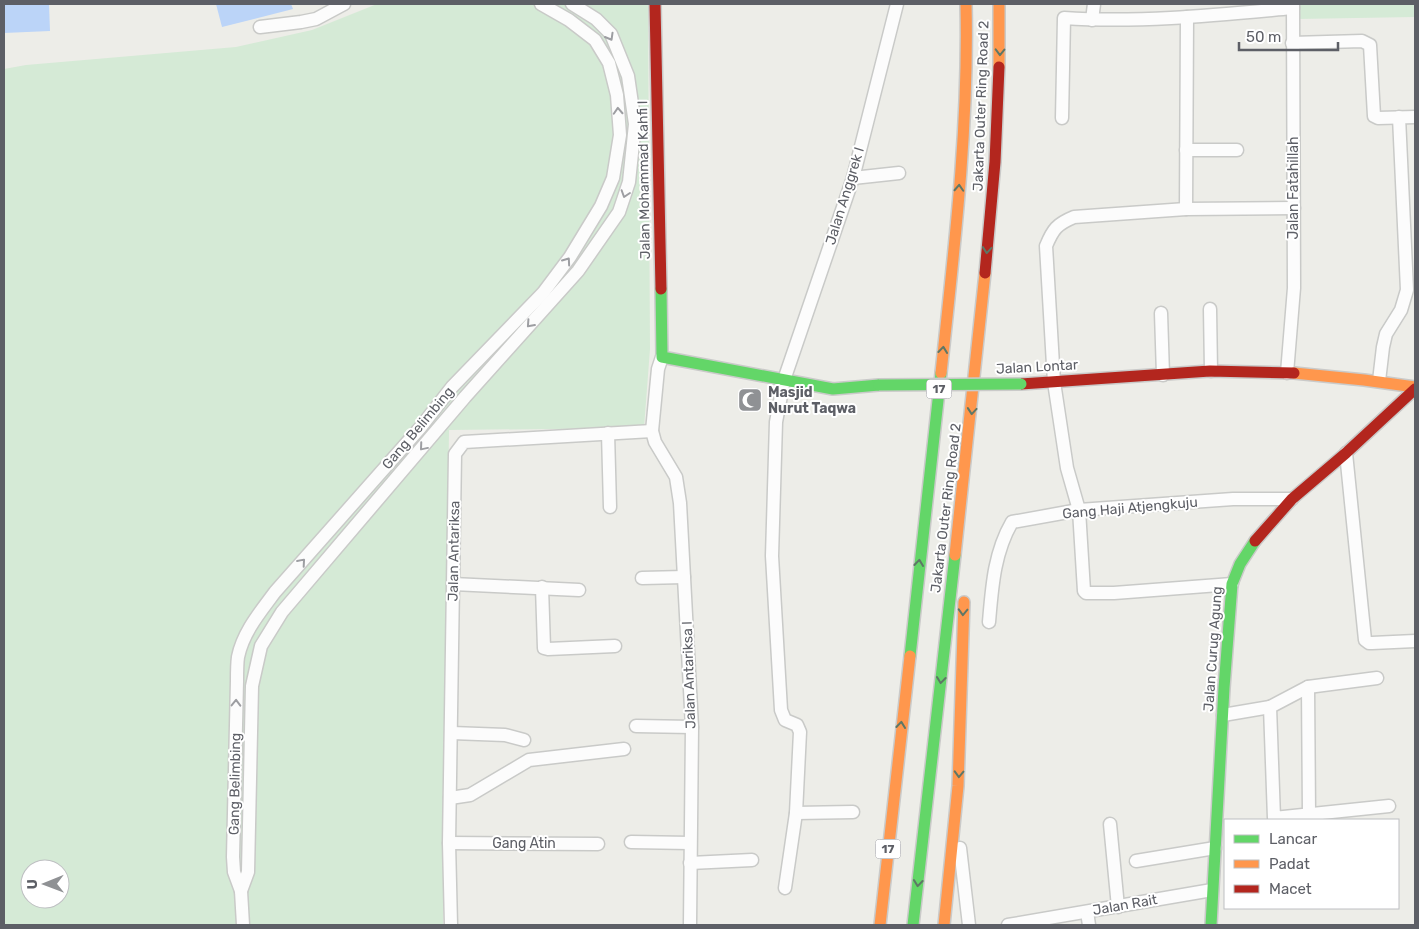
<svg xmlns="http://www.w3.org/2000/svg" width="1419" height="929" font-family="Rubik,sans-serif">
  <rect width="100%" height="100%" fill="#edede8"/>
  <g fill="#d5ead6" fill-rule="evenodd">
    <path d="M 377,4 L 648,4 L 650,349 L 644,428 L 449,430 L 443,925 L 4,925 L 4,69 L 26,65 L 236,47 L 312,30 ZM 30,869 L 60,869 L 60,899 L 30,899 Z"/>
    <polygon points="1297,4 1415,4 1415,17 1297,19"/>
  </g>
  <g fill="#bbd4f8">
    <polygon points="4,4 49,4 50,31 4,33"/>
    <polygon points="216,4 291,4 293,9 222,27"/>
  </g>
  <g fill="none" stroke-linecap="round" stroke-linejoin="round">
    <defs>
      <g id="street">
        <polyline points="1187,17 1186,209 1294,208"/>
        <polyline points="1092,20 1094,4"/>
        <polyline points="260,27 301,22 316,19 344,4"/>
        <polyline points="1292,43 1362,41 1370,45 1374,116 1378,118 1415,117"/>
        <path d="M 1062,118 L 1064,18 C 1140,23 1217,15 1293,8"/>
        <polyline points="1186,150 1237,150"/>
        <polyline points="853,178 899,173"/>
        <path d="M 1186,209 L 1074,217 C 1057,224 1053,229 1046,246 L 1054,382 L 1067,468 L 1079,510 L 1084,591 L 1086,593 L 1114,593 L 1232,584"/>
        <polyline points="1210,309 1211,371"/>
        <polyline points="1161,313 1163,375"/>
        <polyline points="662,357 658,369 652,431 655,442 676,477 680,503 692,727 690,925"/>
        <polyline points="1287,373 1294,288 1293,4"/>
        <polyline points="1379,381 1383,347 1386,334 1401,310 1407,290 1399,117"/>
        <polyline points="608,433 610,507"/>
        <polyline points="1346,453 1365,640 1369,643 1372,643 1415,641"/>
        <polyline points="642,578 684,577"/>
        <polyline points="453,584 579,590"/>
        <polyline points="542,587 544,648 548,649 615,646"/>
        <path d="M 989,622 C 992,587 994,553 1012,522 L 1079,510 L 1233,499 L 1292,499"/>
        <polyline points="1377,678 1308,687 1270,707 1274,818 1389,806"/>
        <polyline points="1308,687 1309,814"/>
        <polyline points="1223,715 1270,707"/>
        <polyline points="636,726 692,727"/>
        <polyline points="452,733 505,735 524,740"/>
        <polyline points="450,798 470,795 529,760 624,749"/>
        <polyline points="796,813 853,812"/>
        <polyline points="1110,824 1118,907"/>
        <polyline points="631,842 690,843"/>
        <polyline points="449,843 598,844"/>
        <polyline points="960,848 969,925"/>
        <polyline points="1136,861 1215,848"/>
        <polyline points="690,863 752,860"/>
        <polyline points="785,888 796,813 800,732 797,725 785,720 781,710 772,556 776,422 784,380 853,178 897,4"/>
        <polyline points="241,891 248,872 252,686 261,646 282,612 465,397 578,271 619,212 629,182 635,124 628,76 611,34 596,19 572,4"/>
        <polyline points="1087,912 1089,925"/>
        <path d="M 243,925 L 241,891 L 234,872 L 233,857 L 237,681 C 237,673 237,664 238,657 C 243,632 261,611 275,592 L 420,428 L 452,387 L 543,293 L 570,257 L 601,206 L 613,178 L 620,135 L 617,95 L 609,63 L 595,40 L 569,20 L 541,4"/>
        <polyline points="451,925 449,843 455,454 464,442 652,431"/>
        <polyline points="1008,925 1212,890"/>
      </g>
      <g id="fast">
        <polyline points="661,289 662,357 833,389 879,385"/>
        <polyline points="910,656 941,373"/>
        <polyline points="913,925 955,555"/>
        <polyline points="1211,925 1224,688 1232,584 1240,564 1255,541"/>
      </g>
      <g id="slow">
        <polyline points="999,4 999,67"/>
        <path d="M 941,373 C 954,251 969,127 966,4"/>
        <polyline points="1294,373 1364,380 1415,387"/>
        <polyline points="955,555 985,273"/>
        <polyline points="880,925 910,656"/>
        <polyline points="944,925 958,786 964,602"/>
      </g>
      <g id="jam">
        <polyline points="655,4 661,289"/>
        <polyline points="985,273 995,162 999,67"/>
        <polyline points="1021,384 1210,371 1294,373"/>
        <polyline points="1255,541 1292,499 1346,453 1415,389"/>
      </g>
    </defs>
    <use href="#street" stroke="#c9cac8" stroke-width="15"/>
    <use href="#fast" stroke="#cacac9" stroke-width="14"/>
    <use href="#slow" stroke="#cacac9" stroke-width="14"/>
    <use href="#jam" stroke="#cacac9" stroke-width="14"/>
    <use href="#street" stroke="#fcfcfc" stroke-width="12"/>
    <use href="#fast" stroke="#63d668" stroke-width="11"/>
    <use href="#slow" stroke="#ff974d" stroke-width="11"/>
    <use href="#jam" stroke="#b3261e" stroke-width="11"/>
    <defs>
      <polyline id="fast-bridge" points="879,385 1021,384"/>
    </defs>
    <use href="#fast-bridge" stroke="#cacac9" stroke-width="14" stroke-linecap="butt"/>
    <use href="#fast-bridge" stroke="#63d668" stroke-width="11"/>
  </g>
  <defs><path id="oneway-chevron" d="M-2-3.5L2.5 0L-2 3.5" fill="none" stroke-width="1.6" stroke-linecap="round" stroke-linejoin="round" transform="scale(1.25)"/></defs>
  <g stroke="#9d9ea2">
    <use href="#oneway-chevron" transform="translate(610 37) rotate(60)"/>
    <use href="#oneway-chevron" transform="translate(618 111) rotate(-93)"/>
    <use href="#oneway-chevron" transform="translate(625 194) rotate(108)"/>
    <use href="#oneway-chevron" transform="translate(567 261) rotate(-55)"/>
    <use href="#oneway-chevron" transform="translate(530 324) rotate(132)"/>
    <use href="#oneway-chevron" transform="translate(423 447) rotate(130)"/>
    <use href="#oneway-chevron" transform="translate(302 562) rotate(-49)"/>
    <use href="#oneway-chevron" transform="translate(236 703) rotate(-89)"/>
  </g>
  <g stroke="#5e7766">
    <use href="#oneway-chevron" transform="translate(1000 52) rotate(91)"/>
    <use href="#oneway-chevron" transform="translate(959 188) rotate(-87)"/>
    <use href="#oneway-chevron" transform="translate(987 250) rotate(95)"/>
    <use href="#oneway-chevron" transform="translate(943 350) rotate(-84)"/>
    <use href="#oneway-chevron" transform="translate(972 411) rotate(95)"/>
    <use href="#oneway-chevron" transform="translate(919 563) rotate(-84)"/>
    <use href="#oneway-chevron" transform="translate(963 612) rotate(92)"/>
    <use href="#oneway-chevron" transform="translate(941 680) rotate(97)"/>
    <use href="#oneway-chevron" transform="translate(901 725) rotate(-84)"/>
    <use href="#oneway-chevron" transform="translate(959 774) rotate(92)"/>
    <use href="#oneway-chevron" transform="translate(918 883) rotate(96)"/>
  </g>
  <defs>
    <symbol id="mosque-square" viewBox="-11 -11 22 22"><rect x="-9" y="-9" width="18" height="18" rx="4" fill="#8f9194" stroke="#fff"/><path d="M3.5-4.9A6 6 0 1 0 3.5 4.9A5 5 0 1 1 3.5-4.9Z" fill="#fff"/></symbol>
  </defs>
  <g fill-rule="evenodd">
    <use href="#mosque-square" x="736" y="386" width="28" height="28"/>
  </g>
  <g text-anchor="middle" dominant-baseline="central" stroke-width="4" stroke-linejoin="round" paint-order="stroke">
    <g fill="#fff" stroke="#8e8f94" stroke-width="1">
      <rect x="926.5" y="379.5" width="25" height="19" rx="4"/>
      <rect x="875.5" y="839.5" width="25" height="19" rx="4"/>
    </g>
    <g font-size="12" font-weight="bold" fill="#5d5f66">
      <text x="939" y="389">17</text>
      <text x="888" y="849">17</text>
    </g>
    <g font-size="14" fill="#5d5f66" stroke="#fff">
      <text transform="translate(981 106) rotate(-88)">Jakarta Outer Ring Road 2</text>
      <text transform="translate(644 180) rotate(-91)">Jalan Mohammad Kahfi I</text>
      <text transform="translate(1293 188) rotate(-90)">Jalan Fatahillah</text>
      <text transform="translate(845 196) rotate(-73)">Jalan Anggrek I</text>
      <text transform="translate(1037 367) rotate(-3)">Jalan Lontar</text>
      <text transform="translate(418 428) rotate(-50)">Gang Belimbing</text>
      <text transform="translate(946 508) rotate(-83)">Jakarta Outer Ring Road 2</text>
      <text transform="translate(1130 508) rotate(-5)">Gang Haji Atjengkuju</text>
      <text transform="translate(454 551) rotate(-89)">Jalan Antariksa</text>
      <text transform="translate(1213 649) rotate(-86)">Jalan Curug Agung</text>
      <text transform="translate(689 675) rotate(-92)">Jalan Antariksa I</text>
      <text transform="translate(235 784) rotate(-89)">Gang Belimbing</text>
      <text x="524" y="843">Gang Atin</text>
      <text transform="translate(1125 905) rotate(-10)">Jalan Rait</text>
    </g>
    <g font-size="14" font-weight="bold" fill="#5d5f66" stroke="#fff" text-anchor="start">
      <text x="768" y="392">Masjid<tspan x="768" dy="16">Nurut Taqwa</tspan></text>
    </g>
  </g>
  <rect width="1419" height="929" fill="none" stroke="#5d5f66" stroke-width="10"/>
  <rect x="1224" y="819" width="175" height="90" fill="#ffffff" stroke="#bebfc2"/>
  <rect x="1234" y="835" width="25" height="8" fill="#63d668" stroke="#bebfc2"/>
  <text x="1269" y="844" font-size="15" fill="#5d5f66">Lancar</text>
  <rect x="1234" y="860" width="25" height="8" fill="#ff974d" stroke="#bebfc2"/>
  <text x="1269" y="869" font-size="15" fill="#5d5f66">Padat</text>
  <rect x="1234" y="885" width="25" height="8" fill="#b3261e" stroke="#bebfc2"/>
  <text x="1269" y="894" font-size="15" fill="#5d5f66">Macet</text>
  <g transform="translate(45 884) rotate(269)"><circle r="24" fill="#ffffff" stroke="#bebfc2"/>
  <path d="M0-4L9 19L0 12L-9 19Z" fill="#8f9194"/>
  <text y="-8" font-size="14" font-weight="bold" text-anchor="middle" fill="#5d5f66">U</text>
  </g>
  <path d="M1239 42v8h99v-8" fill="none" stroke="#5d5f66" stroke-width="2.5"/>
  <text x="1246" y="42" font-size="15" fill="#5d5f66" stroke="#ffffff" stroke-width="4" paint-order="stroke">50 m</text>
</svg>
